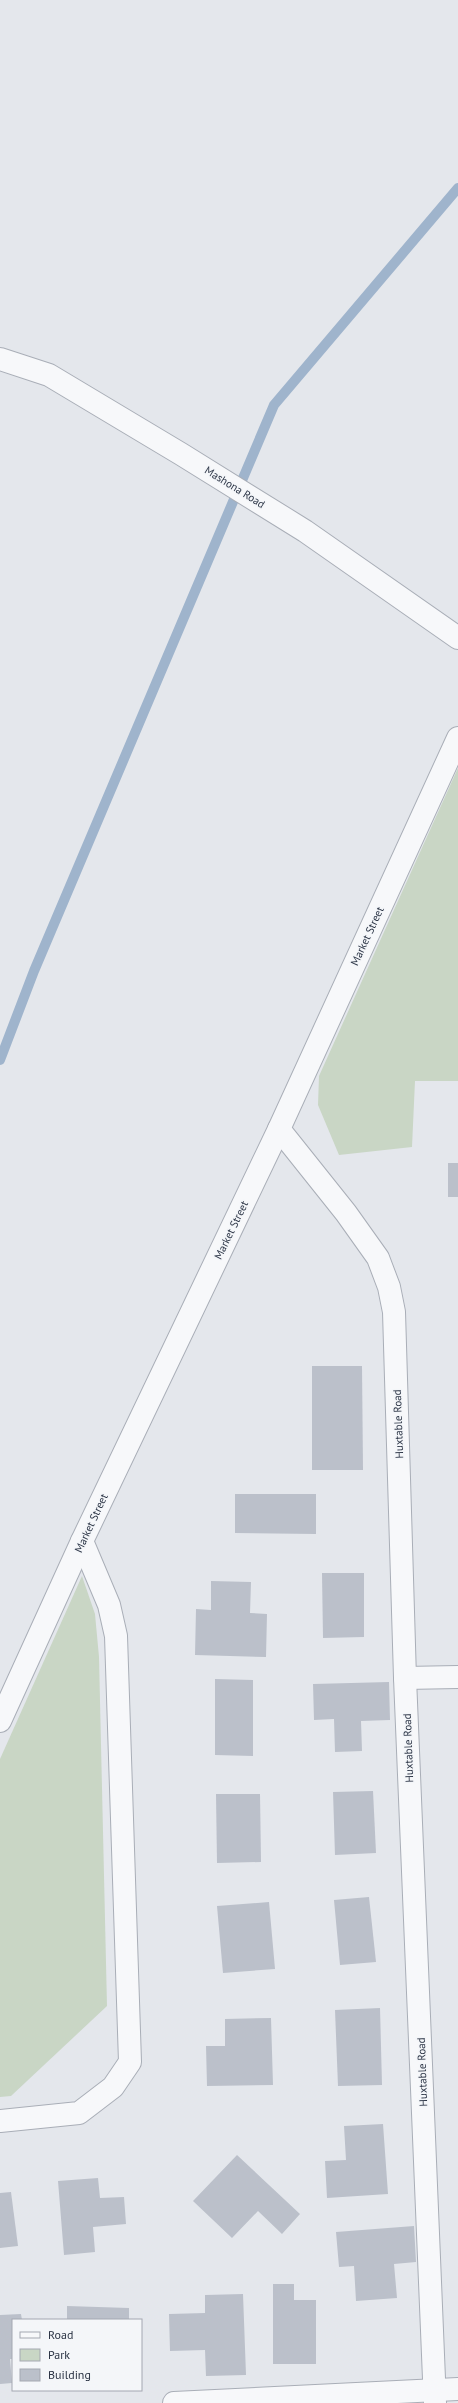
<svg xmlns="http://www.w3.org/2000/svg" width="458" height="2403" font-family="'PT Sans',sans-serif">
  <rect width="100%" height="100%" fill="#e4e7ec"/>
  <g fill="#c9d6c5">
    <polygon points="458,768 458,1081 415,1081 412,1147 339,1155 318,1105 319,1076"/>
    <polygon points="82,1576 95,1614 99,1657 107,2006 11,2096 0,2097 0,1759"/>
  </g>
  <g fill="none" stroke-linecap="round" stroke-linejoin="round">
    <polyline stroke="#9fb4cc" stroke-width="10" points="0,1060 34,971 274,405 458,188"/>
  </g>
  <g fill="#bbc0ca">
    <rect x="448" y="1163" width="10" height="34"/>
    <polygon points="312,1366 362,1366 363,1470 312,1470"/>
    <polygon points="235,1494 316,1494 316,1534 235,1533"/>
    <polygon points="322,1573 364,1573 364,1637 323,1638"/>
    <polygon points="211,1581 251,1582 250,1613 267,1614 266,1657 195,1655 196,1609 211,1610"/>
    <polygon points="215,1679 253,1680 253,1756 215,1755"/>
    <polygon points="389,1682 390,1720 361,1721 362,1751 335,1752 334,1719 314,1720 313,1684"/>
    <polygon points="373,1791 376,1853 335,1855 333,1792"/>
    <polygon points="216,1794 260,1794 261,1862 217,1863"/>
    <polygon points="369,1897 376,1962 340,1965 334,1900"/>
    <polygon points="269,1902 275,1969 223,1973 217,1906"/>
    <polygon points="380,2008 382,2085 338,2086 335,2010"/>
    <polygon points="271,2018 273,2085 207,2086 206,2046 225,2046 225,2019"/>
    <polygon points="383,2124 388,2194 327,2198 325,2161 346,2160 344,2126"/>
    <polygon points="237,2155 300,2214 282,2234 258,2211 232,2238 193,2201"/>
    <polygon points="98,2178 100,2198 124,2197 126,2224 93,2227 95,2252 64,2255 58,2181"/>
    <polygon points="11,2192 18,2246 0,2248 0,2193"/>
    <polygon points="414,2226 416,2262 394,2264 397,2298 356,2301 354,2266 339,2267 336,2232"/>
    <polygon points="273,2284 294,2284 294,2300 316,2300 316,2364 273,2364"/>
    <polygon points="243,2294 246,2375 206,2376 205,2350 170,2351 169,2314 205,2313 205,2295"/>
    <polygon points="67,2306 129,2308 129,2320 67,2320"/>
    <polygon points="21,2314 22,2320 13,2320 13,2359 10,2359 12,2383 0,2384 0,2315"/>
  </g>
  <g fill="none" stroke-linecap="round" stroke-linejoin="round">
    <defs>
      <g id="minor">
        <polyline points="0,359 49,375 181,454 305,531 458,638"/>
        <polyline points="279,1129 346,1213 378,1258 389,1287 394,1312 405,1678 435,2403"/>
        <polyline points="405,1678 458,1677"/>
        <polyline points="0,1721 82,1541 279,1129 458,738"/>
        <polyline points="0,2121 79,2113 113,2087 130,2062 116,1636 109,1605 82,1541"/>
        <polyline points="174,2403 458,2389"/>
      </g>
    </defs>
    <use href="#minor" stroke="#a9aeb7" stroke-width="24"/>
    <use href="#minor" stroke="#f7f8fa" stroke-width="22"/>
  </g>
  <g text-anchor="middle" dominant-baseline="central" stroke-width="3" stroke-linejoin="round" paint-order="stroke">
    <g font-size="11" fill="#2b3445" stroke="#f4f6f9">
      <text transform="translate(235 487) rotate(32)">Mashona Road</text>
      <text transform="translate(367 936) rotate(-65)">Market Street</text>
      <text transform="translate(231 1230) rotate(-64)">Market Street</text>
      <text transform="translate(398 1424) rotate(-92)">Huxtable Road</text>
      <text transform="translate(91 1523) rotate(-65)">Market Street</text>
      <text transform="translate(408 1748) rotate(-92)">Huxtable Road</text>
      <text transform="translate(422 2072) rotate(-92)">Huxtable Road</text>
    </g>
  </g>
  <rect x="12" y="2319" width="130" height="72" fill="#f4f6f9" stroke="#a4a8b1"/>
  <rect x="20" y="2332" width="20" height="6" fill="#f7f8fa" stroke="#a4a8b1"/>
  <text x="48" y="2339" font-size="12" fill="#2b3445">Road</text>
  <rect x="20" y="2349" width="20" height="12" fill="#c9d6c5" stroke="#a4a8b1"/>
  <text x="48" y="2359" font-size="12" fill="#2b3445">Park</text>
  <rect x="20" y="2369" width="20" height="12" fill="#bbc0ca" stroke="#a4a8b1"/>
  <text x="48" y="2379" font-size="12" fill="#2b3445">Building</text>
</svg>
